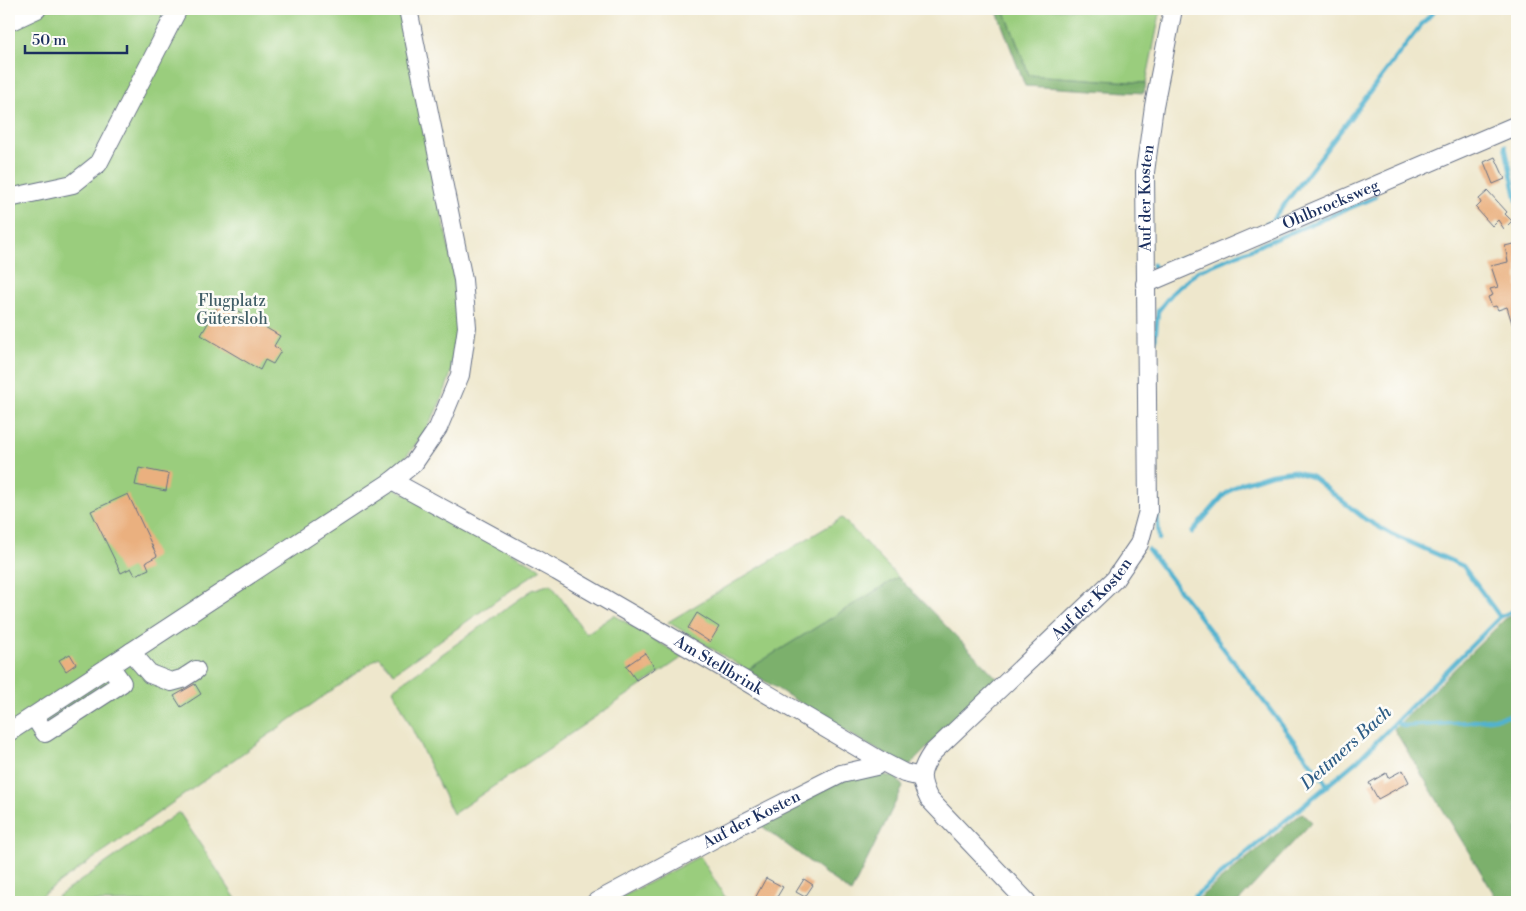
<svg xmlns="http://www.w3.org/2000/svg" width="1526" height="911" font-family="'Libre Bodoni',serif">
  <rect width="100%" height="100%" fill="#fdfcf7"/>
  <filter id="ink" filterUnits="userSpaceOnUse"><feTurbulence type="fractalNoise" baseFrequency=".02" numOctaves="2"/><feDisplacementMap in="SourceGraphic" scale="10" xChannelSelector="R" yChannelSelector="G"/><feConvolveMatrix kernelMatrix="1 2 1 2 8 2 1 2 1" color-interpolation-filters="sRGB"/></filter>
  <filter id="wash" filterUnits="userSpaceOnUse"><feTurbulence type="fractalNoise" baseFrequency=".0096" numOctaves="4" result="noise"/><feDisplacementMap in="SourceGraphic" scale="20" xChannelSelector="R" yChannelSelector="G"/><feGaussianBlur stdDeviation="1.12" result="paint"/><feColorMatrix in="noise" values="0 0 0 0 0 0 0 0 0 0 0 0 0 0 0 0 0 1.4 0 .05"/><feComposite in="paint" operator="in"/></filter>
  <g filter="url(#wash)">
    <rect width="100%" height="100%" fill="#eee7cc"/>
    <g fill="#9acd7d" stroke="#5a7e6e">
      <path d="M 9,9 L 402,9 L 457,290 C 457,303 460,318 459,332 C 453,388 426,445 381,480 L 541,569 L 394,673 L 379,657 L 32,902 L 9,902 Z"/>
      <polygon points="1004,9 1161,9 1146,83 1029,75"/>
      <polygon points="842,518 898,577 747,670 668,622"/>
      <polygon points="551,584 586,634 614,615 683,657 453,814 393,689 532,590"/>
      <polygon points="179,812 238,902 50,902"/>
      <polygon points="700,856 728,902 612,902"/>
    </g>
    <g fill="#7bb06c" stroke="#4b7065">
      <polygon points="996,9 1004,9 1029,75 1146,83 1144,93 1025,86"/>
      <polygon points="898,577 997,678 909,766 868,745 747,670"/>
      <polygon points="1517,613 1517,902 1499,902 1394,729 1505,619"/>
      <polygon points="873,773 896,777 903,787 851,893 759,824 844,779"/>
      <polygon points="1302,813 1312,822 1238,902 1194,902"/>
    </g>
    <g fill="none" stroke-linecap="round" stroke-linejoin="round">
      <g stroke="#51b2cf" stroke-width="4.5">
        <polyline points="1505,146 1517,201"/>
        <polyline points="1267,223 1271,222 1421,25 1436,9"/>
        <polyline points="1153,265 1154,270 1188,256"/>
        <polyline points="1155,340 1158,311 1173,292 1198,271 1376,197"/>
        <polyline points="1156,495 1159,539"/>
        <polyline points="1192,532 1224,495 1240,484 1271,474 1293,471 1312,477 1365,519 1391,534 1463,566 1500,617"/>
        <polyline points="1148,549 1328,786"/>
        <polyline points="1396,722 1403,726 1468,722 1517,715"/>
        <polyline points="1188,902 1359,759 1500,617 1517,609"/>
      </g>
    </g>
    <g id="blocks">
      <g fill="#eab07f">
        <polygon points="1495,157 1505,179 1493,184 1484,162"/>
        <polygon points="1488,191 1507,212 1505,214 1512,221 1504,229 1498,220 1492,226 1476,208 1481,203 1479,199"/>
        <polygon points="1517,243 1517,333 1515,333 1507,307 1498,310 1496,306 1492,307 1488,297 1493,295 1490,289 1498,287 1491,266 1508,262 1505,246"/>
        <polygon points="221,301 280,336 274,346 281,351 273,364 265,360 260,370 201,335"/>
        <polygon points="139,468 169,474 166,491 135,485"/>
        <polygon points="128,494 157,556 146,562 149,569 135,575 131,568 121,573 91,511"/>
        <polygon points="697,613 719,627 710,642 688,628"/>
        <polygon points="645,653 655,668 636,680 626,666"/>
        <polygon points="70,654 76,664 66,671 59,660"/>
        <polygon points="195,684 201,694 181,707 174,696"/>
        <polygon points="1403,770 1409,782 1378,799 1369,783 1386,773 1388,778"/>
        <polygon points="766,878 783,887 774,902 753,902"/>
        <polygon points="804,879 813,885 805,897 796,892"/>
      </g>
    </g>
  </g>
  <g filter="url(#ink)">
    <use href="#blocks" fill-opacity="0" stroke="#656f84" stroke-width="1"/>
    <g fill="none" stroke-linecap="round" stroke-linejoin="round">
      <defs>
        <g id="minor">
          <polyline points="9,22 37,9"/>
          <polyline points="9,198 73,184 98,164 178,9"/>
          <path id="s1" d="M 1145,284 L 1517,125"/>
          <path id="s2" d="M 392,481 L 557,571 L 669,636 L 881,761 L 904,773 L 921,777"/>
          <polyline points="131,652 150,674 171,682 182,679 196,670"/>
          <polyline points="34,716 45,733 122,683 110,666"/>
          <polyline points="9,732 392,481 414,463 438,428 460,375 467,327 463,280 408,9"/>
          <path id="s3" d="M 596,902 L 734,828 L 841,774 L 876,766 L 881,761"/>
          <path id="s4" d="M 1027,902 L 929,799 C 919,779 919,772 932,753 L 1115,579 L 1139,544 L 1148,511 L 1145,172 L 1154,106 L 1173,9"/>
        </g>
      </defs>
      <use href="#minor" stroke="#656f84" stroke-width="20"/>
      <use href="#minor" stroke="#fff" stroke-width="18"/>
    </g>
  </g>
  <g text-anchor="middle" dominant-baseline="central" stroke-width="5" stroke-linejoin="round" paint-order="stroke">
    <g font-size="16" fill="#1b2f5e" stroke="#fdfcf7">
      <text stroke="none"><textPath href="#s4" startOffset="834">Auf der Kosten</textPath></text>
      <text stroke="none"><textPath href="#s1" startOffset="202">Ohlbrocksweg</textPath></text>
      <text stroke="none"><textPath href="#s4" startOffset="414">Auf der Kosten</textPath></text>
      <text stroke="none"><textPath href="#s2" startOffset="375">Am Stellbrink</textPath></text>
      <text stroke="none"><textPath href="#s3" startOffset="176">Auf der Kosten</textPath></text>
    </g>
    <g font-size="16" fill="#415e67" stroke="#fdfcf7">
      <text x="232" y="301">Flugplatz<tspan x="232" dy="18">Gütersloh</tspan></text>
    </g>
    <g font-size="18" font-style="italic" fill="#2e5d86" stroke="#fdfcf7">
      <text transform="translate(1346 748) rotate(-42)">Dettmers Bach</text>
    </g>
  </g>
  <rect width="1526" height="911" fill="none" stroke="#fdfcf7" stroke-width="30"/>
  <path d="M25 45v8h102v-8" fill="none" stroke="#1b2f5e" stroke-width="2.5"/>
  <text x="32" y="45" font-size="15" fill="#1b2f5e" stroke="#fdfcf7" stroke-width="4" paint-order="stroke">50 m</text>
</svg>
